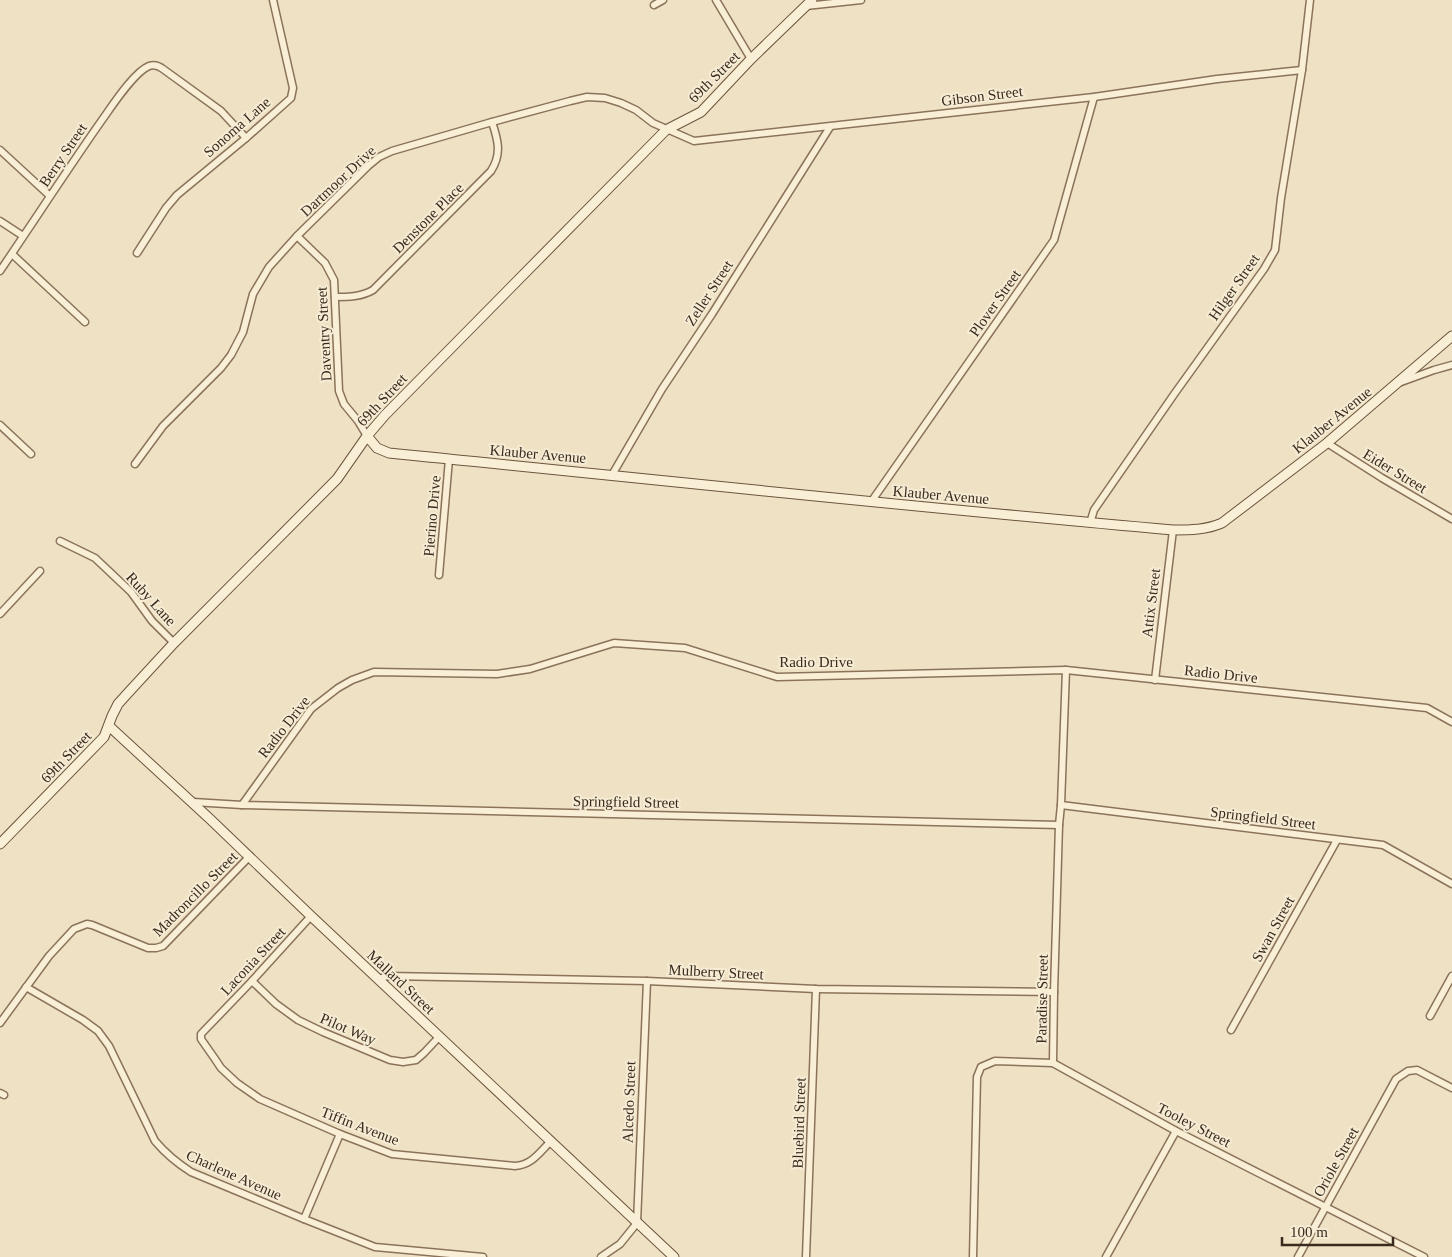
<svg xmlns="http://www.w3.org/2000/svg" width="1452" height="1257" font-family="'Times New Roman',serif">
  <rect width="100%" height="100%" fill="#efe1c4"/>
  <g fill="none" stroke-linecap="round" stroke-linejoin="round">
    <defs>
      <g id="street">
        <polyline points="716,0 751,59"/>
        <polyline points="654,5 663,0"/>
        <polyline points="806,6 861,0"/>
        <polyline points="0,150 50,196"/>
        <polyline points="0,221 23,236"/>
        <polyline points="297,236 325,263 334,280 339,391 344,404 358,421 367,436"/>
        <polyline points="137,253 166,208 177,195 246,138 291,98 293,88 273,0"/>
        <polyline points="12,254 85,322"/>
        <path d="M 0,271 C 34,221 67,170 102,120 C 112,106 134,72 149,66 C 155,64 159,66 163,69 L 221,111 L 246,138"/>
        <path d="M 335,297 C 348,297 361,297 373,290 L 491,171 C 502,154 498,140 492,122"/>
        <polyline points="1401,382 1434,370 1452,365"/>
        <polyline points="0,425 31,454"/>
        <polyline points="1327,443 1382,478 1452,519"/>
        <polyline points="135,464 163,426 221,368 231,355 243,332 253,294 269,267 297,236 368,166 379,157 392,151 492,122 570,101 587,97 605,98 621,103 636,110 653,123 694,141 1094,97 1217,79 1302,70"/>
        <polyline points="612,475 662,389 712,314 830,127"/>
        <polyline points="871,502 1054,240 1094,97"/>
        <polyline points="1090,523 1094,510 1175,393 1264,269 1275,250 1281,198 1302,70 1310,0"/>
        <polyline points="60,541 95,558 131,592 152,621 174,643"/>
        <polyline points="439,575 449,459"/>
        <polyline points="0,614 40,571"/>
        <polyline points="1155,680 1173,530"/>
        <polyline points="193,802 242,805 1059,825"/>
        <polyline points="242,805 311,709 338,688 352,680 374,672 497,674 530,669 614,643 685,648 777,677 1066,670 1427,708 1452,722"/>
        <polyline points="1061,805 1383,845 1452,884"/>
        <path d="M 311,916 L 252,981 L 201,1034 L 201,1039 L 215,1059 L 221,1068 L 237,1083 L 260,1099 L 340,1134 L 392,1154 L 515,1166 C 532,1165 540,1152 551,1141"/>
        <polyline points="378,979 388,976 647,981 816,989 1054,992"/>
        <polyline points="252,981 276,1004 298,1020 323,1032 390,1060 403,1062 416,1060 424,1053 439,1037"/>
        <path d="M 26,987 L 83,1020 L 98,1031 L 109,1046 L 155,1141 C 166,1154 177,1163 191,1172 L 304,1219 L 375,1247 L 483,1257"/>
        <polyline points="1430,1016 1452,976"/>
        <polyline points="0,1023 49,956 74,929 87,924 92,925 148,948 156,948 163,946 250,856"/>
        <polyline points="1231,1030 1337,840"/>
        <polyline points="1053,1063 1054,992 1059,825 1061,805 1066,670"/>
        <polyline points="0,1093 4,1095"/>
        <polyline points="304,1219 340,1134"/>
        <polyline points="601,1257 620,1244 637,1223 647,981"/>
        <polyline points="806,1257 816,989"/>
        <polyline points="973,1257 977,1077 981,1067 995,1061 1053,1063 1176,1131 1424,1257"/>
        <polyline points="1106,1257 1176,1131"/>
        <polyline points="1298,1257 1396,1079 1408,1071 1417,1070 1452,1088"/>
      </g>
      <g id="secondary">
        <path d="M 367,436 L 377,448 L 389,453 C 650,479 911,507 1173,530 C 1190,530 1206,530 1222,523 L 1327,443 L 1452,336"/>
        <polyline points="109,726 210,819 311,916 674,1257"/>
        <polyline points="0,844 104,737 112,716 118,704 127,694 174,643 337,479 367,436 385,415 666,130 701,112 751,59 812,0"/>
      </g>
    </defs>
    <use href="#street" stroke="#8a735a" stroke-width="9"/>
    <use href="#secondary" stroke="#6c543d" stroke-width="11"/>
    <use href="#street" stroke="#f9efd7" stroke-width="6"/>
    <use href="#secondary" stroke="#f9efd7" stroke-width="9"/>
  </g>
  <g text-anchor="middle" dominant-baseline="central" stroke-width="4" stroke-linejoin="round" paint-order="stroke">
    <g font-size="15" fill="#3a2b1e" stroke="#f6ecd4">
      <text transform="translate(714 77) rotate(-45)">69th Street</text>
      <text transform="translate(982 96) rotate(-7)">Gibson Street</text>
      <text transform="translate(237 127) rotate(-41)">Sonoma Lane</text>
      <text transform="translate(63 155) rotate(-56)">Berry Street</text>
      <text transform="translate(338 181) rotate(-43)">Dartmoor Drive</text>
      <text transform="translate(428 218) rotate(-45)">Denstone Place</text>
      <text transform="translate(1234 287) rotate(-55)">Hilger Street</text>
      <text transform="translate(709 293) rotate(-57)">Zeller Street</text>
      <text transform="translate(995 303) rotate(-55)">Plover Street</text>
      <text transform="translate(324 334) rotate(-93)">Daventry Street</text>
      <text transform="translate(382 400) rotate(-47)">69th Street</text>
      <text transform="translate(1332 420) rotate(-39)">Klauber Avenue</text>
      <text transform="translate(538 454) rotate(5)">Klauber Avenue</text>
      <text transform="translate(1395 471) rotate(31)">Eider Street</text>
      <text transform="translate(941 495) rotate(5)">Klauber Avenue</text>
      <text transform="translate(432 516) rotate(-85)">Pierino Drive</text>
      <text transform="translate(151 599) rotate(48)">Ruby Lane</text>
      <text transform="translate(1151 603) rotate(-83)">Attix Street</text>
      <text x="816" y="662">Radio Drive</text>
      <text transform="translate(1221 674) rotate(6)">Radio Drive</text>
      <text transform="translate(284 727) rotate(-52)">Radio Drive</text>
      <text transform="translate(66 757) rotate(-46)">69th Street</text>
      <text transform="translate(626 802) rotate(1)">Springfield Street</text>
      <text transform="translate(1263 818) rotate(7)">Springfield Street</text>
      <text transform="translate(195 894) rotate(-45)">Madroncillo Street</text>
      <text transform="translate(1273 929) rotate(-61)">Swan Street</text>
      <text transform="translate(253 961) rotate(-47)">Laconia Street</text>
      <text transform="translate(716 972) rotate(3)">Mulberry Street</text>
      <text transform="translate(401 982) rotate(43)">Mallard Street</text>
      <text transform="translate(1042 999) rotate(-89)">Paradise Street</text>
      <text transform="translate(348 1029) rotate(23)">Pilot Way</text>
      <text transform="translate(629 1102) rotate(-88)">Alcedo Street</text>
      <text transform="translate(799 1123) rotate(-88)">Bluebird Street</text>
      <text transform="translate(1194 1125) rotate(27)">Tooley Street</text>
      <text transform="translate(360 1126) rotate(21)">Tiffin Avenue</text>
      <text transform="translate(1336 1162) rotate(-61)">Oriole Street</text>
      <text transform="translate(234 1175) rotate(24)">Charlene Avenue</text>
    </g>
  </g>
  <path d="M1282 1237v8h111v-8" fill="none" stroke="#3a2b1e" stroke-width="2.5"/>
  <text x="1290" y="1237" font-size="15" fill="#3a2b1e" stroke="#f6ecd4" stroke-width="4" paint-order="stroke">100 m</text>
</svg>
